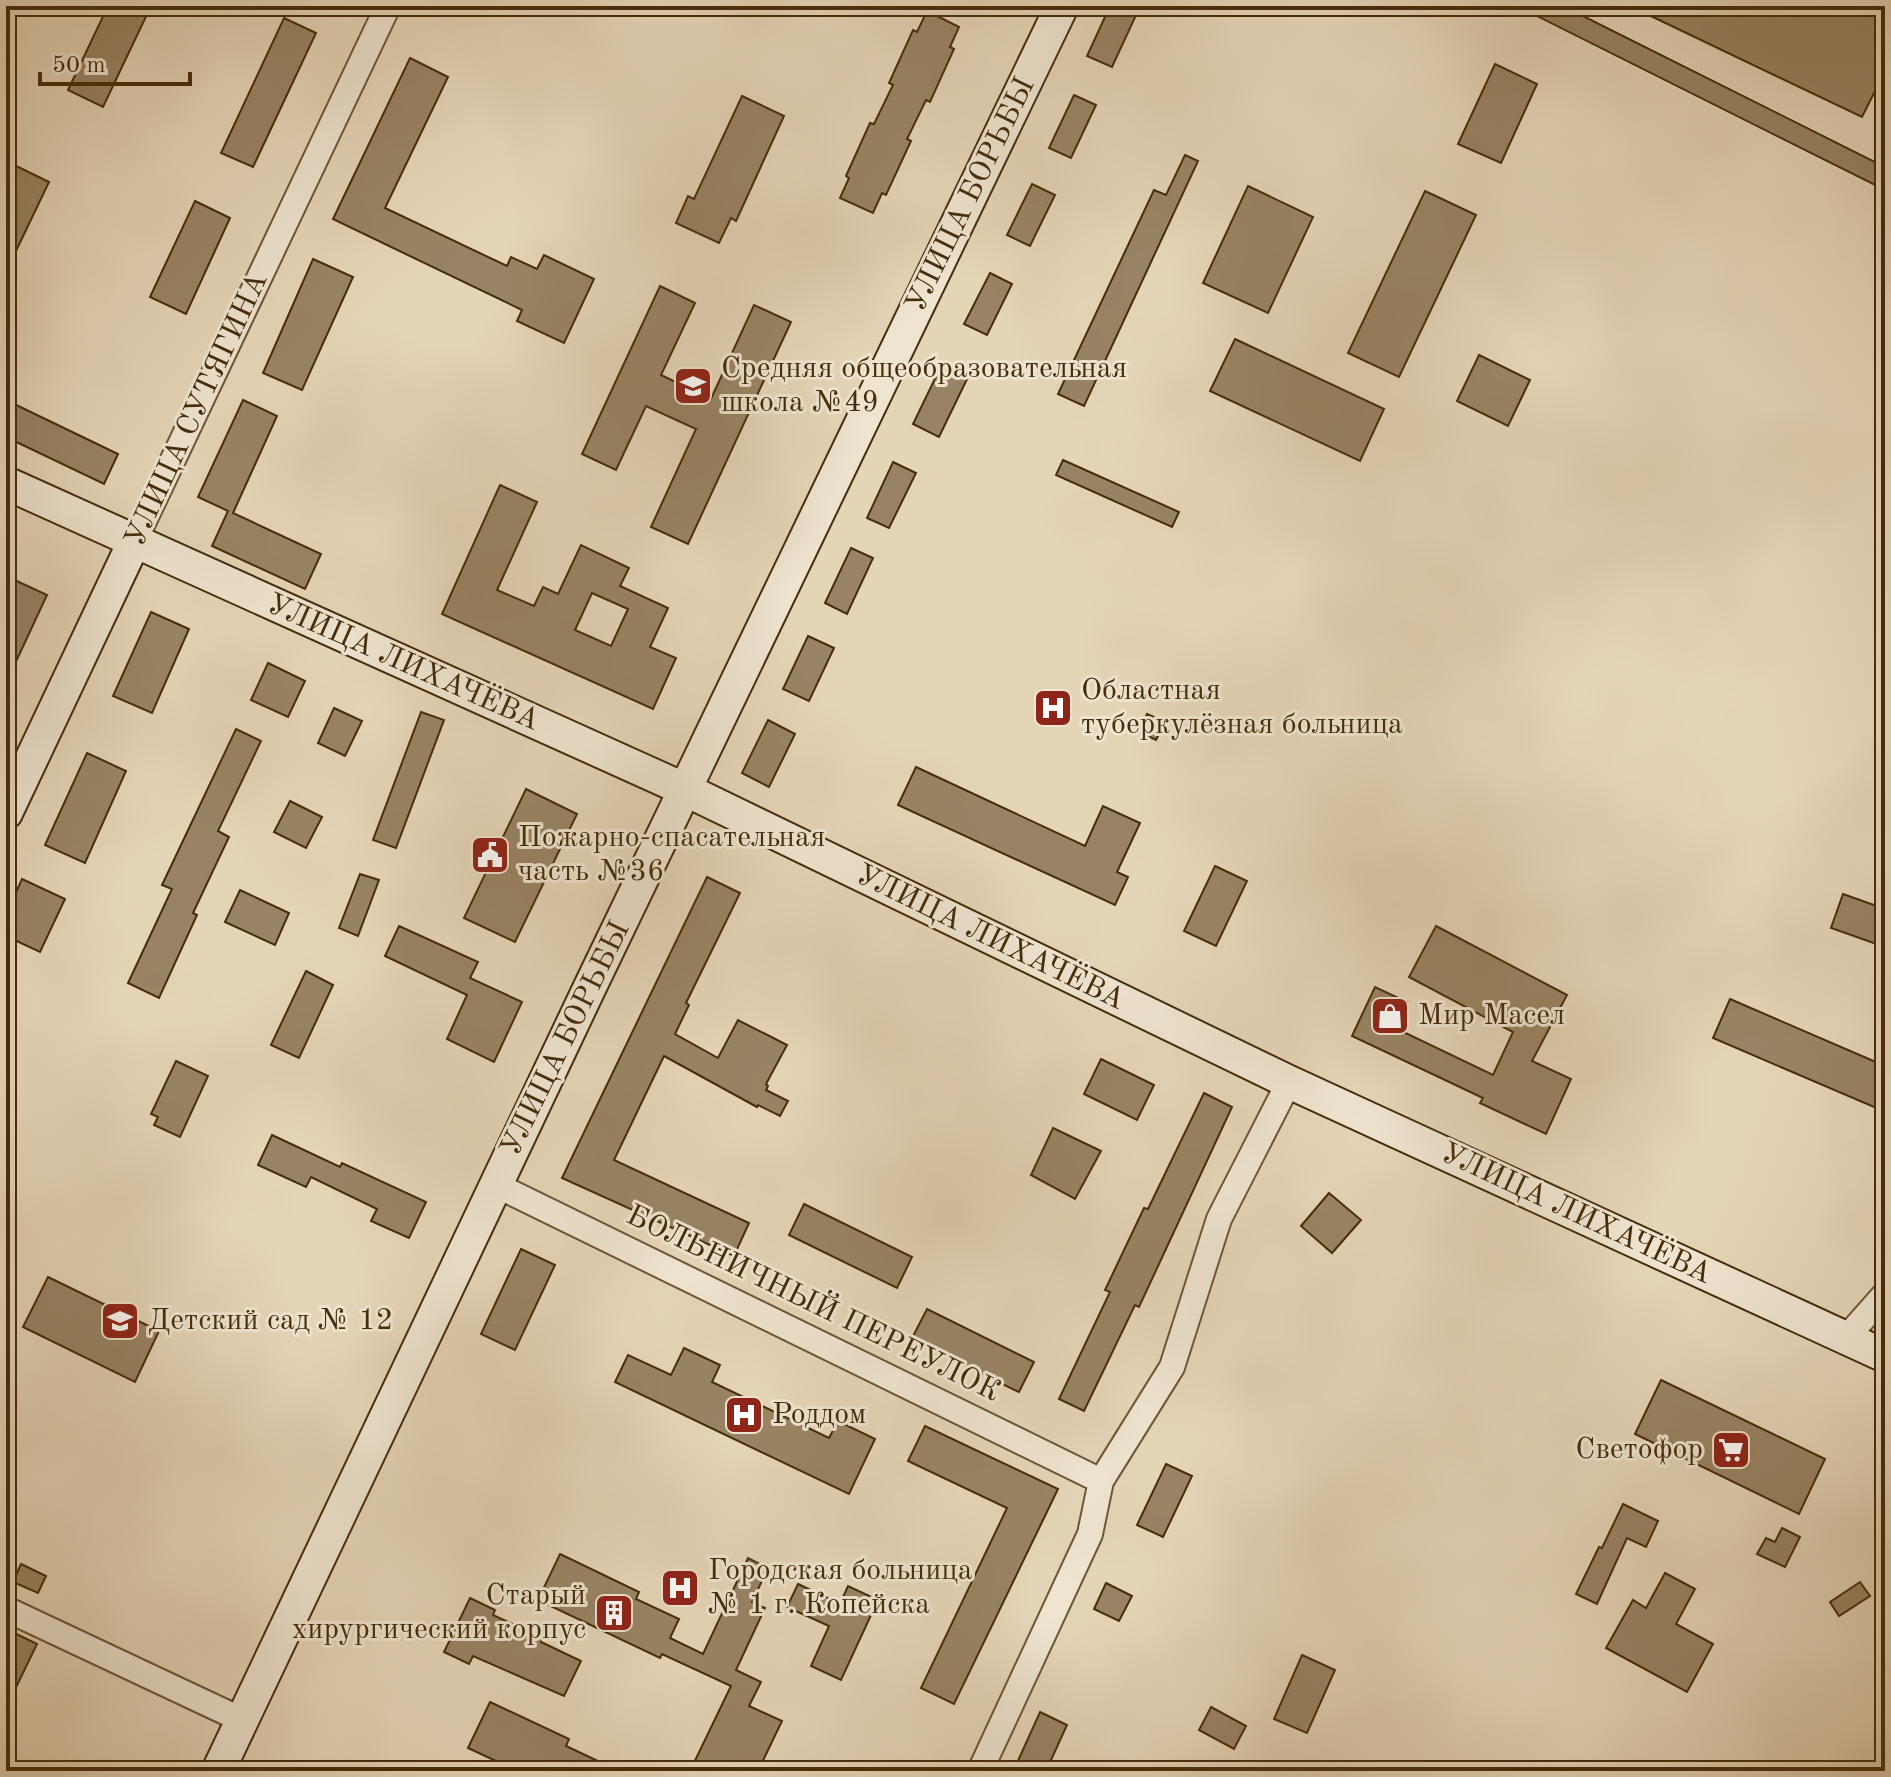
<svg xmlns="http://www.w3.org/2000/svg" width="1891" height="1777" font-family="'Old Standard TT',serif">
  <rect width="100%" height="100%" fill="#e5d5b7"/>
  <filter id="stains"><feTurbulence type="fractalNoise" baseFrequency=".0025" numOctaves="4"/><feColorMatrix values="0 0 0 0 .2 0 0 0 0 .09 0 0 0 0 .02 0 0 0 .5 -.17"/></filter>
  <radialGradient id="worn" r=".72"><stop offset=".6" stop-color="#630" stop-opacity="0"/><stop offset="1" stop-color="#630" stop-opacity=".3"/></radialGradient>
  <g fill="#988464" stroke="#452d0a" stroke-width="2" fill-rule="evenodd">
    <polygon points="108,6 151,6 103,107 68,90"/>
    <polygon points="1110,6 1122,6 1137,13 1112,67 1087,56"/>
    <polygon points="1517,6 1563,6 1885,167 1885,190"/>
    <polygon points="1630,6 1872,6 1885,12 1885,71 1862,117"/>
    <polygon points="927,11 959,27 950,47 954,49 930,102 926,100 907,139 911,141 886,195 882,193 873,213 840,198 849,178 846,176 870,123 874,124 893,85 889,83 913,30 917,32"/>
    <polygon points="284,18 316,33 253,167 221,153"/>
    <polygon points="410,58 448,77 385,208 507,266 511,257 537,269 544,255 594,279 564,343 517,321 522,310 333,219"/>
    <polygon points="1495,64 1537,84 1501,163 1458,144"/>
    <polygon points="1074,95 1096,105 1071,158 1049,148"/>
    <polygon points="742,96 784,116 736,221 731,218 719,243 676,223 688,196 694,199"/>
    <polygon points="1185,155 1198,161 1084,406 1058,394 1154,190 1166,195"/>
    <polygon points="6,161 49,182 6,272"/>
    <polygon points="1032,184 1055,195 1030,246 1007,235"/>
    <polygon points="1248,186 1313,217 1268,313 1203,283"/>
    <polygon points="1425,191 1476,215 1399,377 1348,353"/>
    <polygon points="195,201 230,218 186,314 150,297"/>
    <polygon points="313,259 353,277 302,390 263,373"/>
    <polygon points="990,273 1012,284 987,335 964,324"/>
    <polygon points="660,286 695,303 661,375 711,399 754,305 791,322 688,544 651,527 696,429 646,406 616,470 582,454"/>
    <polygon points="1235,339 1384,409 1360,461 1210,391"/>
    <polygon points="1479,355 1530,380 1508,426 1457,401"/>
    <polygon points="943,362 969,375 939,437 913,424"/>
    <polygon points="243,400 277,416 233,513 321,554 305,589 212,546 228,511 198,497"/>
    <polygon points="10,402 118,454 104,484 6,437 6,411"/>
    <polygon points="1063,460 1179,512 1172,527 1056,475"/>
    <polygon points="893,462 916,473 889,528 867,518"/>
    <path d="M 500,485 L 537,502 L 497,590 L 534,606 L 543,587 L 558,594 L 581,545 L 629,568 L 620,586 L 668,608 L 650,647 L 676,658 L 653,709 L 442,614 ZM 592,593 L 628,609 L 611,646 L 575,630 Z"/>
    <polygon points="851,548 873,558 847,614 825,603"/>
    <polygon points="6,576 47,595 6,683"/>
    <polygon points="151,612 189,629 152,713 113,696"/>
    <polygon points="808,636 834,648 809,701 783,689"/>
    <polygon points="268,663 305,681 288,717 251,700"/>
    <polygon points="334,708 362,721 345,756 318,743"/>
    <polygon points="421,712 444,720 396,848 373,840"/>
    <polygon points="1147,714 1165,722 1156,740 1139,732"/>
    <polygon points="768,720 795,734 769,787 742,773"/>
    <polygon points="236,729 261,741 218,831 229,837 193,913 197,915 159,998 128,983 172,889 162,885"/>
    <polygon points="87,753 126,771 85,863 45,845"/>
    <polygon points="916,767 1085,846 1103,806 1140,823 1117,872 1128,877 1115,905 898,805"/>
    <polygon points="526,789 577,814 515,942 464,918"/>
    <polygon points="290,801 322,817 306,848 274,832"/>
    <polygon points="1215,866 1247,881 1216,946 1184,931"/>
    <polygon points="360,874 379,880 358,936 339,928"/>
    <polygon points="707,877 740,893 686,1003 689,1005 675,1034 718,1058 738,1020 787,1045 766,1084 768,1086 766,1090 788,1101 780,1116 758,1105 757,1107 664,1056 614,1160 749,1223 734,1256 562,1178"/>
    <polygon points="22,879 65,899 40,952 6,936 6,914"/>
    <polygon points="240,890 289,913 275,945 225,922"/>
    <polygon points="1843,894 1885,909 1885,947 1831,928"/>
    <polygon points="399,926 478,962 470,978 522,1002 494,1062 447,1039 467,995 385,956"/>
    <polygon points="1436,926 1567,995 1532,1061 1571,1079 1546,1134 1480,1103 1483,1098 1352,1036 1375,987 1407,1002 1395,1028 1493,1075 1513,1032 1409,977"/>
    <polygon points="306,971 333,985 299,1058 271,1045"/>
    <polygon points="1730,999 1885,1066 1885,1101 1881,1110 1713,1038"/>
    <polygon points="1101,1059 1154,1085 1137,1120 1084,1094"/>
    <polygon points="176,1061 208,1076 180,1137 154,1125 158,1117 151,1114"/>
    <polygon points="1204,1093 1232,1107 1139,1307 1135,1305 1084,1411 1059,1399 1110,1292 1105,1290 1144,1208 1148,1209"/>
    <polygon points="1053,1128 1101,1151 1075,1199 1031,1175"/>
    <polygon points="272,1135 340,1167 342,1163 426,1202 409,1238 371,1221 377,1209 311,1177 306,1187 258,1165"/>
    <polygon points="1329,1193 1361,1220 1332,1253 1301,1226"/>
    <polygon points="804,1204 912,1257 897,1288 789,1235"/>
    <polygon points="521,1249 555,1265 515,1350 481,1334"/>
    <polygon points="48,1277 159,1331 135,1382 23,1327"/>
    <polygon points="927,1309 1034,1362 1019,1392 911,1340"/>
    <polygon points="684,1348 720,1365 712,1382 829,1438 838,1421 875,1439 849,1494 615,1382 628,1355 671,1375"/>
    <polygon points="1661,1380 1825,1459 1799,1514 1635,1434"/>
    <polygon points="925,1426 1058,1489 954,1704 921,1688 1007,1508 908,1461"/>
    <polygon points="1166,1464 1192,1476 1163,1537 1137,1525"/>
    <polygon points="1623,1504 1658,1521 1646,1547 1627,1538 1597,1604 1576,1594 1599,1547 1602,1548"/>
    <polygon points="1782,1528 1800,1537 1785,1567 1757,1554 1766,1538 1775,1542"/>
    <polygon points="560,1554 639,1592 636,1599 679,1619 670,1638 703,1654 748,1558 768,1568 752,1602 765,1608 736,1670 761,1682 749,1706 782,1721 758,1771 690,1771 731,1686 662,1654 660,1658 538,1600"/>
    <polygon points="21,1564 46,1576 38,1593 13,1582"/>
    <polygon points="1665,1573 1695,1589 1676,1624 1713,1644 1687,1692 1606,1648 1633,1600 1646,1608"/>
    <polygon points="1860,1582 1870,1596 1839,1616 1830,1602"/>
    <polygon points="1106,1583 1132,1596 1119,1621 1094,1609"/>
    <polygon points="798,1584 840,1604 848,1586 878,1600 841,1680 811,1666 829,1626 787,1607"/>
    <polygon points="470,1598 495,1610 493,1615 543,1638 541,1642 581,1661 564,1696 473,1656 469,1664 444,1652"/>
    <polygon points="6,1629 37,1644 6,1708"/>
    <polygon points="1302,1655 1335,1670 1307,1733 1274,1719"/>
    <polygon points="490,1702 569,1739 566,1746 619,1771 517,1771 468,1748"/>
    <polygon points="1211,1707 1246,1726 1234,1749 1199,1730"/>
    <polygon points="1040,1712 1067,1725 1046,1771 1035,1771 1017,1763"/>
  </g>
  <g fill="none" stroke-linecap="round" stroke-linejoin="round">
    <defs>
      <g id="street">
        <polyline points="134,542 388,6"/>
        <polyline points="496,1185 1101,1481"/>
        <polyline points="1846,1338 1885,1294"/>
        <polyline points="6,1609 242,1720"/>
        <polyline points="980,1771 1090,1534 1101,1481 1172,1367 1219,1219 1289,1082"/>
      </g>
      <g id="secondary">
        <polyline points="6,483 686,790 1289,1082 1885,1356"/>
        <polyline points="6,813 134,542"/>
        <polyline points="218,1771 588,991 1062,6"/>
      </g>
    </defs>
    <use href="#street" stroke="#6d5735" stroke-width="28"/>
    <use href="#secondary" stroke="#452d0a" stroke-width="36"/>
    <use href="#street" stroke="#eee4d0" stroke-width="24"/>
    <use href="#secondary" stroke="#eee4d0" stroke-width="32"/>
  </g>
  <defs>
    <symbol id="school-square" viewBox="-11 -11 22 22"><rect x="-9" y="-9" width="18" height="18" rx="4" fill="#8f2418" stroke="#eee4d0"/><path d="M0-5L7-2L0 1L-7-2ZM-4 1L0 2.5L4 1V4Q0 6-4 4Z" fill="#fff"/></symbol>
    <symbol id="hospital-square" viewBox="-11 -11 22 22"><rect x="-9" y="-9" width="18" height="18" rx="4" fill="#8f2418" stroke="#eee4d0"/><path d="M-5-5h3v3.5h4V-5h3V5h-3V1.5h-4V5h-3Z" fill="#fff"/></symbol>
    <symbol id="civic-square" viewBox="-11 -11 22 22"><rect x="-9" y="-9" width="18" height="18" rx="4" fill="#8f2418" stroke="#eee4d0"/><path d="M-.6-6.5H3V-4.5H.6V-3L4-1V1h2V6H-6V1h2V-1L-.6-3ZM-1.2 2.5V6h2.4V2.5Z" fill="#fff"/></symbol>
    <symbol id="shop-square" viewBox="-11 -11 22 22"><rect x="-9" y="-9" width="18" height="18" rx="4" fill="#8f2418" stroke="#eee4d0"/><path d="M-5-2.5h2.3a2.7 3.5 0 0 1 5.4 0H5L5.5 6h-11ZM-1.5-2.5h3a1.5 2.3 0 0 0-3 0Z" fill="#fff"/></symbol>
    <symbol id="supermarket-square" viewBox="-11 -11 22 22"><rect x="-9" y="-9" width="18" height="18" rx="4" fill="#8f2418" stroke="#eee4d0"/><path d="M-6-5.5h2.5l.6 2H6L4.5 2H-2.5L-4.4-4H-6ZM-1.5 3.2a1.3 1.3 0 1 0 .1 0ZM3 3.2a1.3 1.3 0 1 0 .1 0Z" fill="#fff"/></symbol>
    <symbol id="building-square" viewBox="-11 -11 22 22"><rect x="-9" y="-9" width="18" height="18" rx="4" fill="#8f2418" stroke="#eee4d0"/><path d="M-4-6H4V6H1V3H-1V6H-4ZM-2.5-4.3h1.7v1.8h-1.7ZM.8-4.3h1.7v1.8H.8ZM-2.5-1h1.7V.8h-1.7ZM.8-1h1.7V.8H.8Z" fill="#fff"/></symbol>
  </defs>
  <g fill-rule="evenodd">
    <use href="#school-square" x="671" y="364" width="44" height="44"/>
    <use href="#hospital-square" x="1031" y="686" width="44" height="44"/>
    <use href="#civic-square" x="468" y="833" width="44" height="44"/>
    <use href="#shop-square" x="1368" y="994" width="44" height="44"/>
    <use href="#school-square" x="98" y="1299" width="44" height="44"/>
    <use href="#hospital-square" x="722" y="1393" width="44" height="44"/>
    <use href="#supermarket-square" x="1709" y="1428" width="44" height="44"/>
    <use href="#hospital-square" x="658" y="1566" width="44" height="44"/>
    <use href="#building-square" x="592" y="1591" width="44" height="44"/>
  </g>
  <g text-anchor="middle" dominant-baseline="central" stroke-width="6" stroke-linejoin="round" paint-order="stroke">
    <g font-size="30" fill="#452d0a" stroke="#eee4d0">
      <text transform="translate(971 195) rotate(-64)">УЛИЦА БОРЬБЫ</text>
      <text transform="translate(197 410) rotate(-65)">УЛИЦА СУТЯГИНА</text>
      <text transform="translate(403 663) rotate(24)">УЛИЦА ЛИХАЧЁВА</text>
      <text transform="translate(990 938) rotate(26)">УЛИЦА ЛИХАЧЁВА</text>
      <text transform="translate(566 1039) rotate(-64)">УЛИЦА БОРЬБЫ</text>
      <text transform="translate(1576 1214) rotate(25)">УЛИЦА ЛИХАЧЁВА</text>
      <text transform="translate(813 1304) rotate(26)">БОЛЬНИЧНЫЙ ПЕРЕУЛОК</text>
    </g>
    <g font-size="30" fill="#452d0a" stroke="#eee4d0" text-anchor="start">
      <text x="721" y="369">Средняя общеобразовательная<tspan x="721" dy="34">школа №49</tspan></text>
      <text x="1081" y="691">Областная<tspan x="1081" dy="34">туберкулёзная больница</tspan></text>
      <text x="518" y="838">Пожарно-спасательная<tspan x="518" dy="34">часть №36</tspan></text>
      <text x="1418" y="1016">Мир Масел</text>
      <text x="148" y="1321">Детский сад № 12</text>
      <text x="772" y="1415">Роддом</text>
      <text x="1703" y="1450" text-anchor="end">Светофор</text>
      <text x="708" y="1571">Городская больница<tspan x="708" dy="34">№ 1 г. Копейска</tspan></text>
      <text x="586" y="1596" text-anchor="end">Старый<tspan x="586" dy="34">хирургический корпус</tspan></text>
    </g>
  </g>
  <rect width="1891" height="1777" fill="none" stroke="#e5d5b7" stroke-width="32"/>
  <rect x="8" y="8" width="1875" height="1761" fill="none" stroke="#452d0a" stroke-width="4"/>
  <rect x="16" y="16" width="1859" height="1745" fill="none" stroke="#452d0a" stroke-width="2"/>
  <path d="M40 72v12h150v-12" fill="none" stroke="#452d0a" stroke-width="4"/>
  <text x="52" y="72" font-size="24" fill="#452d0a" stroke="#eee4d0" stroke-width="6" paint-order="stroke">50 m</text>
  <rect width="100%" height="100%" filter="url(#stains)"/>
  <rect width="100%" height="100%" fill="url(#worn)"/>
</svg>
